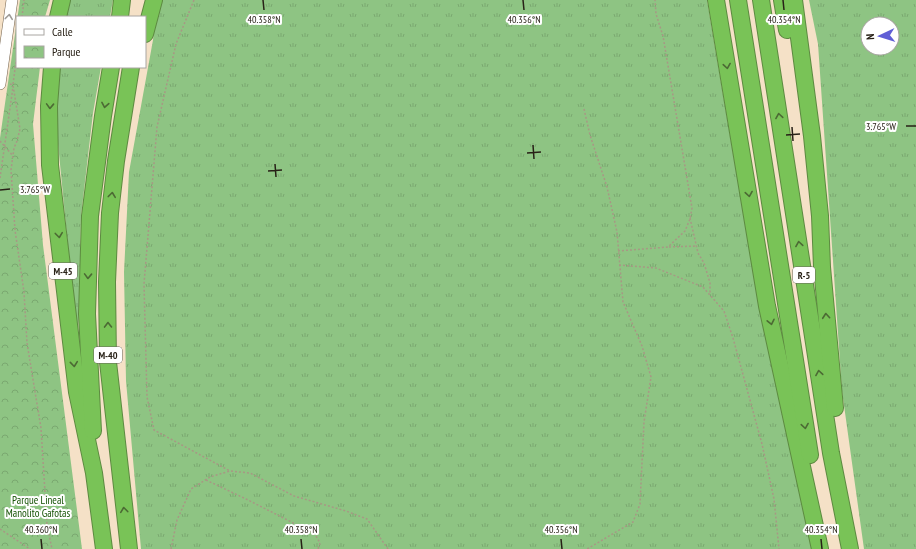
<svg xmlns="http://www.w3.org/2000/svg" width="916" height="549" font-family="'PT Sans Narrow',sans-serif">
  <defs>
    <pattern id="grass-tufts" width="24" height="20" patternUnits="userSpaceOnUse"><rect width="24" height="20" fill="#8ec483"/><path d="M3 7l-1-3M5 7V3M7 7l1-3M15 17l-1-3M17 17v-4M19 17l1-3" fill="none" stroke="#7aa870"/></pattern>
    <pattern id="park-crowns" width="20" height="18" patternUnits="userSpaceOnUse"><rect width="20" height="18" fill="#8ec483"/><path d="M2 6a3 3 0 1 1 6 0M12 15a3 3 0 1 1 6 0" fill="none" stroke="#7aa870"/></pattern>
  </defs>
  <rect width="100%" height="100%" fill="#f5e1c7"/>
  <g fill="url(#grass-tufts)" fill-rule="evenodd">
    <polygon points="68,0 113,0 110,17 63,17"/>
    <polygon points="157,0 707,0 743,212 769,341 812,549 141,549 126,381 124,272 129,172 153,40"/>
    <path d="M 809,0 L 916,0 L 916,549 L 864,549 L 842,391 L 818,44 ZM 868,24 L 892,24 L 892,48 L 868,48 Z"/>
    <polygon points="59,67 101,67 93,113 81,216 78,343 72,287 55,113"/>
  </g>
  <polygon fill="url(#park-crowns)" points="20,0 50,0 45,17 17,17 17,67 40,67 33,124 43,245 82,549 0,549 0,138"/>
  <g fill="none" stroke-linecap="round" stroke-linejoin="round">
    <defs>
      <polyline id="minor" points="0,84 12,0"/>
      <g id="highway">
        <polyline points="716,0 767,306 820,549"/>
        <polyline points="738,0 810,455"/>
        <polyline points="761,0 831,453 850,549"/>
        <polyline points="782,0 787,30"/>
        <polyline points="794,0 812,136 820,216 822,267 835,408"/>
        <polyline points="58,17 62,0"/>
        <polyline points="120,17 122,0"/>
        <polyline points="145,34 154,0"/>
        <polyline points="52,67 49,106 50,165 77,392 94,473 104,549"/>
        <polyline points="93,431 87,314 90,216 103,116 111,67"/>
        <polyline points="129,549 108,362 107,282 110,213 116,161 131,67"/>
      </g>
    </defs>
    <use href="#minor" stroke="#72614b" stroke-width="12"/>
    <use href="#highway" stroke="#5d8a41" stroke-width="18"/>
    <g stroke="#a79884" stroke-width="1.5" stroke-dasharray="2 2" stroke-linecap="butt">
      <polyline points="194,0 176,44 157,127 144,284 147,397 154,430 230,471"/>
      <polyline points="22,17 24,0"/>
      <polyline points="10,84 13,85 20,129 17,141 14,148 11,170 15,230 24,292 27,343 41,428 47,525 52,549"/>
      <polyline points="13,84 17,54"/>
      <polyline points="584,109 590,135 607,187 617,232 623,302 642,346 651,377 644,422 640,504 633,522 587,549"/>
      <polyline points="0,141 13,156"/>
      <polyline points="0,178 13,87"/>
      <polyline points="690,218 698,253 704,263 710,283 710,294"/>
      <polyline points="669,247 697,246"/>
      <polyline points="618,251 668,247 685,231 690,219 692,208 663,36 656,14 655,0"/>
      <polyline points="619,265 656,268 703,287 724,311 733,338 762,444 774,499 779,549"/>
      <polyline points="206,480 246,499 315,534 320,543 318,549"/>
      <polyline points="0,529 30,549"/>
      <polyline points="171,549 177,520 191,489 210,477 230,471 250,473 294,496 346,511 367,519 388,549"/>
    </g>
    <use href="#minor" stroke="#fff" stroke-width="11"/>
    <use href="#highway" stroke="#79c357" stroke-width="16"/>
  </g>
  <defs><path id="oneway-chevron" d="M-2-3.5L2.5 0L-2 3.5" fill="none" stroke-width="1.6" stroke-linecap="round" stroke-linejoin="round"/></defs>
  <use stroke="#9e9b97" href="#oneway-chevron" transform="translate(9 17) rotate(-83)"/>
  <g stroke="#4c6a34">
    <use href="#oneway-chevron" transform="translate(727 66) rotate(81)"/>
    <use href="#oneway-chevron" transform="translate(105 105) rotate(100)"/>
    <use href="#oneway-chevron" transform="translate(50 106) rotate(92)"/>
    <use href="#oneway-chevron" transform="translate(779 116) rotate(-99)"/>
    <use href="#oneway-chevron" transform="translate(749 194) rotate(81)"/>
    <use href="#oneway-chevron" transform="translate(112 195) rotate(-83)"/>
    <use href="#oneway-chevron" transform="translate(59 235) rotate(83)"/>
    <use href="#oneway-chevron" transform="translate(799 244) rotate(-99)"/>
    <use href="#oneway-chevron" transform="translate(88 276) rotate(92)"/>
    <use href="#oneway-chevron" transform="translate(826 316) rotate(-95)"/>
    <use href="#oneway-chevron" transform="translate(771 322) rotate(78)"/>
    <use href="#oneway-chevron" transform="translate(108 325) rotate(-91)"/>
    <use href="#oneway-chevron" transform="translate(74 364) rotate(84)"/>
    <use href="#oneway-chevron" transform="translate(819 373) rotate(-99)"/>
    <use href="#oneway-chevron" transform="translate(805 426) rotate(81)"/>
    <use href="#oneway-chevron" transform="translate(124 510) rotate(-97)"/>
  </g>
  <path fill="none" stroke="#282117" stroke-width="1.5" d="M 263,0 L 264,10M 523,0 L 524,10M 783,0 L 784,10M 906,126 L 916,126M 792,127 L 793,141M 786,135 L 800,134M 533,145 L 534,159M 527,153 L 541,152M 275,164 L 276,177M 268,171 L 282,170M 0,190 L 10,189M 41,539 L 42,549M 301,539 L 302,549M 561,539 L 562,549M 821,539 L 822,549"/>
  <g text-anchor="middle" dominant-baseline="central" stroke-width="4" stroke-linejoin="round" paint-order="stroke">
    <g fill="#fff" stroke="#68645d" stroke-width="1">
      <rect x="49" y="263" width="28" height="16" rx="3"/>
      <rect x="793" y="267" width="22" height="16" rx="3"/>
      <rect x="94" y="347" width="28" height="16" rx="3"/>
    </g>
    <g font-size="10" font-weight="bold" fill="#282117">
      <text x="63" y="271">M-45</text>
      <text x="804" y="275">R-5</text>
      <text x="108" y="355">M-40</text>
    </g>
    <g font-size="11" fill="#145203" stroke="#fff">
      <text x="38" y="500">Parque Lineal<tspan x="38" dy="13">Manolito Gafotas</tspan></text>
    </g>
  </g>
  <g font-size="10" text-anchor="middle" fill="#282117" stroke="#fff" stroke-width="4" stroke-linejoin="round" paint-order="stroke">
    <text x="264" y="23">40.358°N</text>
    <text x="524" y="23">40.356°N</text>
    <text x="784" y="23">40.354°N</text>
    <text x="881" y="130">3.765°W</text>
    <text x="35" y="193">3.765°W</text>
    <text x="41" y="533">40.360°N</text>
    <text x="301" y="533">40.358°N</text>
    <text x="561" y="533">40.356°N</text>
    <text x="821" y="533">40.354°N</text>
  </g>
  <rect x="16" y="16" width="130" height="52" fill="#ffffff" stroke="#a9a6a2"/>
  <rect x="24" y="29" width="20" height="6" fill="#ffffff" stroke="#a9a6a2"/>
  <text x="52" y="36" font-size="12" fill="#282117">Calle</text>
  <rect x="24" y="46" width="20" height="12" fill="url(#park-crowns)" stroke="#a9a6a2"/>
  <text x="52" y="56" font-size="12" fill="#282117">Parque</text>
  <g transform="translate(880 36) rotate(266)"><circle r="19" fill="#ffffff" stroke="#a9a6a2"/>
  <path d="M0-3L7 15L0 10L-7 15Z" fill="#605ed6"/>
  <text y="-6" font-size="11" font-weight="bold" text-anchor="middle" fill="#282117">N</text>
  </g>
</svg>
